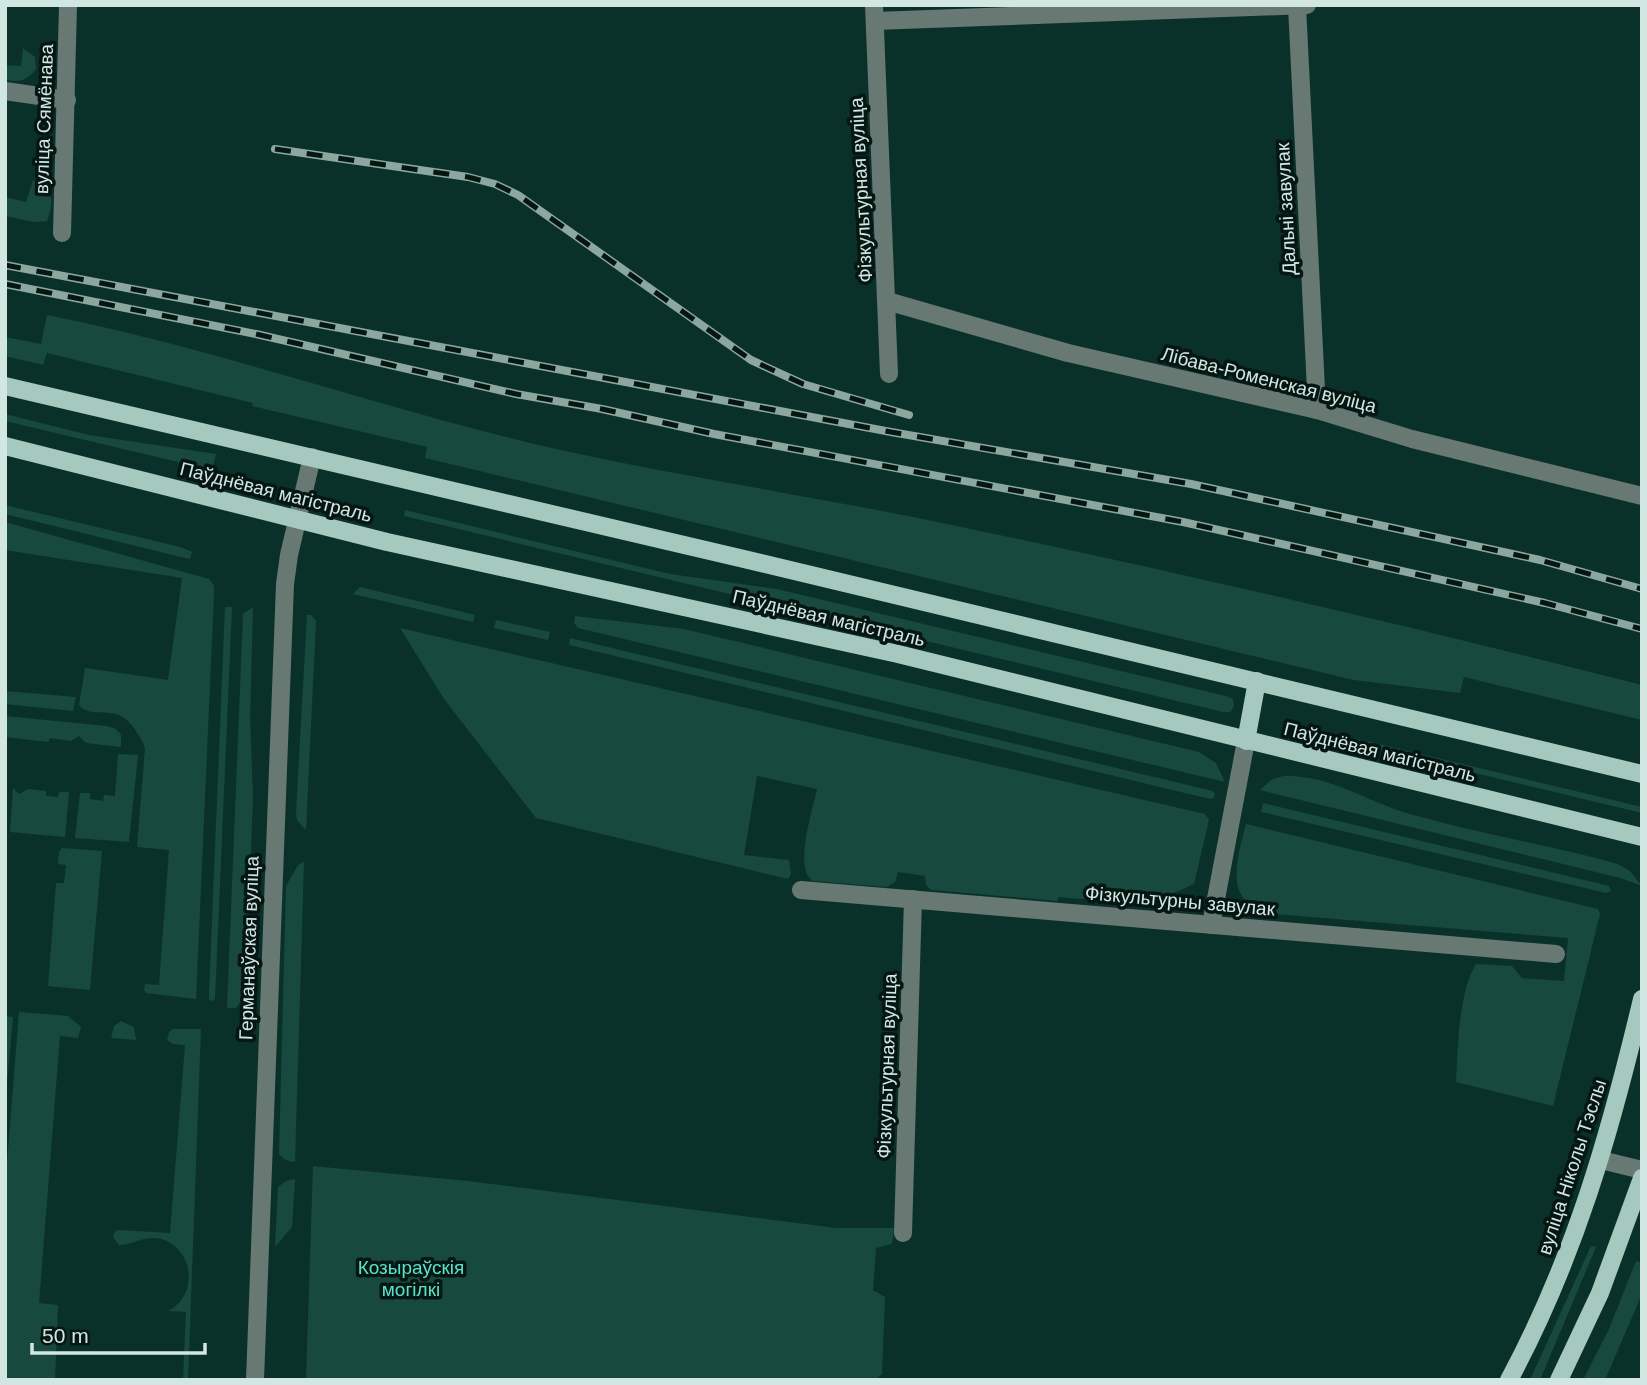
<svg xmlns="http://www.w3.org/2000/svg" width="1647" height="1385" font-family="Arial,sans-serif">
  <rect width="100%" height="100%" fill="#09312a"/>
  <g fill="#17493f">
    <path d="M 23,48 L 35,57 L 36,69 C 27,81 20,82 5,80 L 5,65 L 21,66 Z"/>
    <path d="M 33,180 C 53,191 55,200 47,221 L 34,222 L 5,216 L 5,197 L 26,202 Z"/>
    <path d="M 47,315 C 219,349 385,410 556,449 C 687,478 820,497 952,525 C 1183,573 1413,627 1642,685 L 1642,720 L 1464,677 L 1460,693 L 1354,680 L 425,458 L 427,447 L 252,406 L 253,403 L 47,353 L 43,365 L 5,356 L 5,337 L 41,344 Z"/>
    <polygon points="5,414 89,435 216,454 212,470 5,421"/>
    <polygon points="5,505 180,547 192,552 190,559 177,556 5,514"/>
    <polygon points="405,510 670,574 777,589 1226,696 1233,699 1234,707 1230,712 1223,712 404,516"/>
    <path d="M 5,522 L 209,579 L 214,586 L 214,595 L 196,999 L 146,993 L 144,990 L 145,984 L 159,985 L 169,850 L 137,847 L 145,748 C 140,736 132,722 121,716 C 108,709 88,717 79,705 L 85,668 L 168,680 L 182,578 L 5,550 Z"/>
    <polygon points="360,587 475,615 473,622 353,594"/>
    <polygon points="225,607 232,607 215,999 212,1001 209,1000 209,993"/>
    <polygon points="253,607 250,718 253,796 246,994 236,1008 227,1008 243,614"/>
    <polygon points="307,615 311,615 316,621 306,830 297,820 296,812"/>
    <polygon points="575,616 684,629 1199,752 1216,763 1225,782 578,628 574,623"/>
    <polygon points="496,620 550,632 548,640 494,628"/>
    <path d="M 400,628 L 1205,814 L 1209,820 L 1194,884 L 1165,897 L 1160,906 L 1058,897 L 1058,901 L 931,890 L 926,885 L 925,876 L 898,872 L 895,882 L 887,887 L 813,881 C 793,869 813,810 817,789 L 757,776 L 744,855 L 789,860 L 791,874 L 788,879 L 536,818 L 444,699 Z"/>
    <polygon points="570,638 1213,791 1215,794 1214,798 1210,799 569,645"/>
    <polygon points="5,691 76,697 73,711 5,704"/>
    <polygon points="5,716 107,726 116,729 121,735 121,747 86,743 79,736 71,741 50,738 48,742 5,737"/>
    <polygon points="1287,722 1642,807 1642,813 1288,728 1285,726"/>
    <polygon points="118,754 138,755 129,842 75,838 80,793 90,793 90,799 103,801 104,795 115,796"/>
    <path d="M 1283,776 C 1329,774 1368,802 1410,814 C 1479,834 1550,845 1618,864 L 1630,871 L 1642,886 L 1620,878 L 1260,790 L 1271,780 Z"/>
    <polygon points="13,788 19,794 28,789 46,791 46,796 58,797 59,792 69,792 65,837 10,832"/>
    <polygon points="1263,803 1609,886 1611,891 1606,893 1261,812"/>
    <path d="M 1246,824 L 1598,909 L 1600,914 L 1553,1106 L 1456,1082 C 1458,1048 1458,994 1476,964 L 1512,966 L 1522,978 L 1564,981 L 1568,938 L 1274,914 C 1221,905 1237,860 1246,824 Z"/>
    <polygon points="62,848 102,851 90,990 48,986 56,883 64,883 66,865 58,864 59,852"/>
    <path d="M 304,862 L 295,1162 C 287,1162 284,1159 279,1154 L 286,886 L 298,865 Z"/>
    <polygon points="19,1012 68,1016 81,1027 78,1038 60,1036 39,1303 58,1305 55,1380 5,1380 5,1188"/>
    <polygon points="5,1016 13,1017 5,1105"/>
    <polygon points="121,1021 134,1027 136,1040 111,1038 114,1026"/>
    <path d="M 173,1029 L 201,1029 L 188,1380 L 183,1380 L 186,1312 L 168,1311 C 199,1296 194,1248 161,1239 C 144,1235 134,1245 119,1245 L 113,1237 L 115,1231 L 119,1230 L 170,1233 L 185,1045 L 173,1044 L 167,1040 L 169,1032 Z"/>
    <polygon points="313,1166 468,1181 836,1228 894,1228 892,1244 876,1248 873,1290 885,1297 882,1374 875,1380 306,1380"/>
    <polygon points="295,1179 292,1227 275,1247 278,1187 286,1181"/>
    <polygon points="1591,1246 1596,1247 1540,1380 1530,1380"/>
    <polygon points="1636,1261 1642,1263 1642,1294 1605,1380 1583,1380 1609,1329"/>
  </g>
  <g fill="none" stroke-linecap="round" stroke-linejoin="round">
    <g stroke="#687974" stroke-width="18">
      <polyline points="874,5 889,374"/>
      <polyline points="1297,6 1317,410"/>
      <polyline points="875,21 1307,5"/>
      <polyline points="5,91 67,100"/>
      <polyline points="62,233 68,5"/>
      <polyline points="887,301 1068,353 1317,410 1412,439 1642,496"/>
      <polyline points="801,890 1556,954"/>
      <polyline points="1211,925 1246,741"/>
      <polyline points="1601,1160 1642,1170"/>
      <polyline points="903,1233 913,899"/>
      <polyline points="255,1380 285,584 289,555 312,457"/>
    </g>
    <g stroke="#a5c8bf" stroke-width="18">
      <polyline points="5,386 744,559 1642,774"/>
      <polyline points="5,446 387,542 898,654 1642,837"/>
      <polyline points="1246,741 1257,681"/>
      <path d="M 1509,1380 C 1575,1257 1610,1134 1642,999"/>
      <polyline points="1559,1380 1600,1293 1642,1178"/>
    </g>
    <defs>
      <g id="rail">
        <polyline points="275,149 468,177 495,184 518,195 751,360 803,384 909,415"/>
        <polyline points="5,265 891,432 1191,484 1540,560 1642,589"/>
        <polyline points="5,284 256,334 516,394 602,409 714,434 1183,522 1545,603 1642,629"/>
      </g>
    </defs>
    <use href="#rail" stroke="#8ba7a0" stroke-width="8"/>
    <use href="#rail" stroke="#061613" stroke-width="5" stroke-dasharray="16" stroke-linecap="butt"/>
  </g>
  <g text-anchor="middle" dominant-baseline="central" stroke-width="7" stroke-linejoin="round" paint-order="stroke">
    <g font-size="19" fill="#d2e7e1" stroke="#061613">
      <text transform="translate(44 119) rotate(-88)">вуліца Сямёнава</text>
      <text transform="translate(861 190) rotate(-93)">Фізкультурная вуліца</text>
      <text transform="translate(1286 209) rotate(-93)">Дальні завулак</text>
      <text transform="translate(1269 380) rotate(14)">Лібава-Роменская вуліца</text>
      <text transform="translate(276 492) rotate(14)">Паўднёвая магістраль</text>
      <text transform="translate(829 618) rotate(13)">Паўднёвая магістраль</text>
      <text transform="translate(1380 752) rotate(14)">Паўднёвая магістраль</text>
      <text transform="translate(1180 901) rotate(5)">Фізкультурны завулак</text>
      <text transform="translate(249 948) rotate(-88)">Германаўская вуліца</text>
      <text transform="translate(887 1066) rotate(-88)">Фізкультурная вуліца</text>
      <text transform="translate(1572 1167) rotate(-72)">вуліца Ніколы Тэслы</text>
    </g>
    <g font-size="19" fill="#58e4c9" stroke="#061613">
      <text x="411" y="1267">Козыраўскія<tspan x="411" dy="22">могілкі</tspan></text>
    </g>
  </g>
  <rect width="1647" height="1385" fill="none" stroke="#d2e7e1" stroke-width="14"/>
  <path d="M32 1343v10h173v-10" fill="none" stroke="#d2e7e1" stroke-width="3.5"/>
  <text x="42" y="1343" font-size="21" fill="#d2e7e1" stroke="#061613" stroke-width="5" paint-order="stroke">50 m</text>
</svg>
